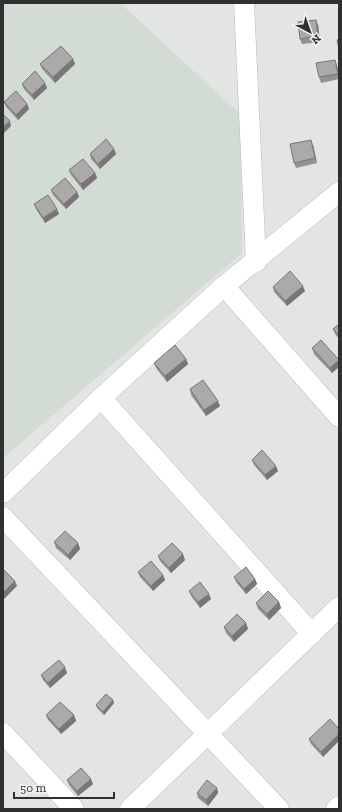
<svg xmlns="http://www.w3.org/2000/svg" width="342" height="812" font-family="'Zilla Slab',serif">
  <rect width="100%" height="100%" fill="#e2e5e2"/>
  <polygon fill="#d2dcd4" points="3,3 120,3 241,115 242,253 3,458"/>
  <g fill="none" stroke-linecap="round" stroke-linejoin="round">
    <defs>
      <g id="minor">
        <polyline points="244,3 256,262"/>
        <polyline points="224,286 339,417"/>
        <polyline points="101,398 312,634"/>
        <polyline points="3,493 101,398 224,286 339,192"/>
        <polyline points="3,517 279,809"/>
        <polyline points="3,733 74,809"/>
        <polyline points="130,809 339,607"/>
        <polyline points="336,809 339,806"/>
      </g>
    </defs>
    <use href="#minor" stroke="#b9bcba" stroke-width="21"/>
    <use href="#minor" stroke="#fff" stroke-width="20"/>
  </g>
  <g fill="#949191">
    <polygon points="318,25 320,42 302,44 300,39"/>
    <polygon points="73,59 75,64 55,83 42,69 40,64"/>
    <polygon points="337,65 339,79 321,83 319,77"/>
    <polygon points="45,83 47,88 34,100 24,89 22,84"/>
    <polygon points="4,102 27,104 29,109 18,120 6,107"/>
    <polygon points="313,145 317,163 296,168 294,163"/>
    <polygon points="114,149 116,154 100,169 91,159 90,154"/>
    <polygon points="69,170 95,173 97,178 83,190 71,175"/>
    <polygon points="51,190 77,192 79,197 66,209 53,195"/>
    <polygon points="34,204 59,214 45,223 36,209"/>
    <polygon points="273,287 305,291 287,306 274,292"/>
    <polygon points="339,324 339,339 335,334 333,329"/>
    <polygon points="312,348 339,360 339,367 332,373 314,354"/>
    <polygon points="186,359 188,364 167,382 156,368 154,363"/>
    <polygon points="190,389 220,406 206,416 191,395"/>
    <polygon points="252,460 278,471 267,480 254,465"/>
    <polygon points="54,542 78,543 80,549 70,560 56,548"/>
    <polygon points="158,556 185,560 171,573 160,561"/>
    <polygon points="138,572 163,575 165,580 153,591 140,577"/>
    <polygon points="234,577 255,579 257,584 246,594 236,582"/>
    <polygon points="189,591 211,599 200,608 191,596"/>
    <polygon points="279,602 281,608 269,620 258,609 256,603"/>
    <polygon points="246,623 248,629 234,642 226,633 224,627"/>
    <polygon points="67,673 50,688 43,680 41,675"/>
    <polygon points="114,703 104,715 97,708 96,705"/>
    <polygon points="46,715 74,715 76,721 61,734 48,720"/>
    <polygon points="339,729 323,757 311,744 309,739"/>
    <polygon points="67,780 93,784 78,796 69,785"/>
    <polygon points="217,788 218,793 208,806 198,798 197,793"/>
  </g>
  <g fill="#787676">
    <polygon points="316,20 318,25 320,42 318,36"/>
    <polygon points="73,59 75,64 55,83 53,77"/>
    <polygon points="335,60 337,65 339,78 338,74"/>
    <polygon points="45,83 47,88 34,100 32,95"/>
    <polygon points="27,104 29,109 18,120 16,115"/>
    <polygon points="10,121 11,126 3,134 3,127"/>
    <polygon points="311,140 313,145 317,163 315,158"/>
    <polygon points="114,149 116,154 100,169 98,164"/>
    <polygon points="95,173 97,178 83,190 81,184"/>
    <polygon points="77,192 79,197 66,209 64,204"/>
    <polygon points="57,209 59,214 45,223 43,218"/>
    <polygon points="303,286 305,291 287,306 285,301"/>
    <polygon points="186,359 188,364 167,382 165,376"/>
    <polygon points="339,360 339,367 332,373 330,368"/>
    <polygon points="218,401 220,406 206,416 204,410"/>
    <polygon points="276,466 278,471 267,480 265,475"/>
    <polygon points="78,543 80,549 70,560 68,555"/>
    <polygon points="183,554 185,560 171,573 169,568"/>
    <polygon points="163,575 165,580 153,591 151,586"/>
    <polygon points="255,579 257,584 246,594 244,589"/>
    <polygon points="15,581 17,586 3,600 3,593"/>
    <polygon points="209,594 211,599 200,608 198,602"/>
    <polygon points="279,602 281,608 269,620 267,614"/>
    <polygon points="246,623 248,629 234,642 232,636"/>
    <polygon points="65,667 67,673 50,688 48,683"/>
    <polygon points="113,700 114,703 104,715 103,712"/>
    <polygon points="74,715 76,721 61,734 59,729"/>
    <polygon points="339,734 339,741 323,757 321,752"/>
    <polygon points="91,779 93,784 78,796 77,791"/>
    <polygon points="217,788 218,793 208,806 206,800"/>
  </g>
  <g fill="#aca9a9" stroke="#787676">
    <polygon points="316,20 318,36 300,39 298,22"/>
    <polygon points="339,39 339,49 337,40"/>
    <polygon points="61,46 73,59 53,77 40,64"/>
    <polygon points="335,60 338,74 319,77 316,63"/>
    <polygon points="35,71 45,83 32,95 22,84"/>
    <polygon points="16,91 27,104 16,115 4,102"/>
    <polygon points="3,114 10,121 3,127"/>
    <polygon points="106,139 114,149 98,164 90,154"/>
    <polygon points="311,140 315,158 294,163 290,144"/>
    <polygon points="83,159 95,173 81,184 69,170"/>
    <polygon points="65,178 77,192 64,204 51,190"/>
    <polygon points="48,195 57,209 43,218 34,204"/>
    <polygon points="290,271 303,286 285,301 273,287"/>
    <polygon points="339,324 339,336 333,329"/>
    <polygon points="321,340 339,360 330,368 312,348"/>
    <polygon points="175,345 186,359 165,376 154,363"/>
    <polygon points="203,380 218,401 204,410 190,389"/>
    <polygon points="262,450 276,466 265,475 252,460"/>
    <polygon points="65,531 78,543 68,555 54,542"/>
    <polygon points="172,543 183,554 169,568 158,556"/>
    <polygon points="151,561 163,575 151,586 138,572"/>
    <polygon points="246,567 255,579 244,589 234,577"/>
    <polygon points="3,569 15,581 3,593"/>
    <polygon points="200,582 209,594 198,602 189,591"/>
    <polygon points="268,591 279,602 267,614 256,603"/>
    <polygon points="237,614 246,623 232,636 224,627"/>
    <polygon points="59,660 65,667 48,683 41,675"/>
    <polygon points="106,694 113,700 103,712 96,705"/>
    <polygon points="60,702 74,715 59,729 46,715"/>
    <polygon points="330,719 339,729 339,734 321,752 309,739"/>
    <polygon points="81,768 91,779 77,791 67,780"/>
    <polygon points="207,780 217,788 206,800 197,793"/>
  </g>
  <rect width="342" height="812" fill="none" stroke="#2f3130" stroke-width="8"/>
  <g transform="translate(310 32) rotate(139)" stroke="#eff2f0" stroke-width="3" paint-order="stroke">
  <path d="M0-3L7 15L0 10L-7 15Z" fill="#2f3130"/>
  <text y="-6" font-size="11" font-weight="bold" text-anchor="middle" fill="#2f3130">N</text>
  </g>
  <path d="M14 792v6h100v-6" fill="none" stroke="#2f3130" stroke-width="2"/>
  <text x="20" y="792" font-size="12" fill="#2f3130" stroke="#eff2f0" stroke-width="3" paint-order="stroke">50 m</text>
</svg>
